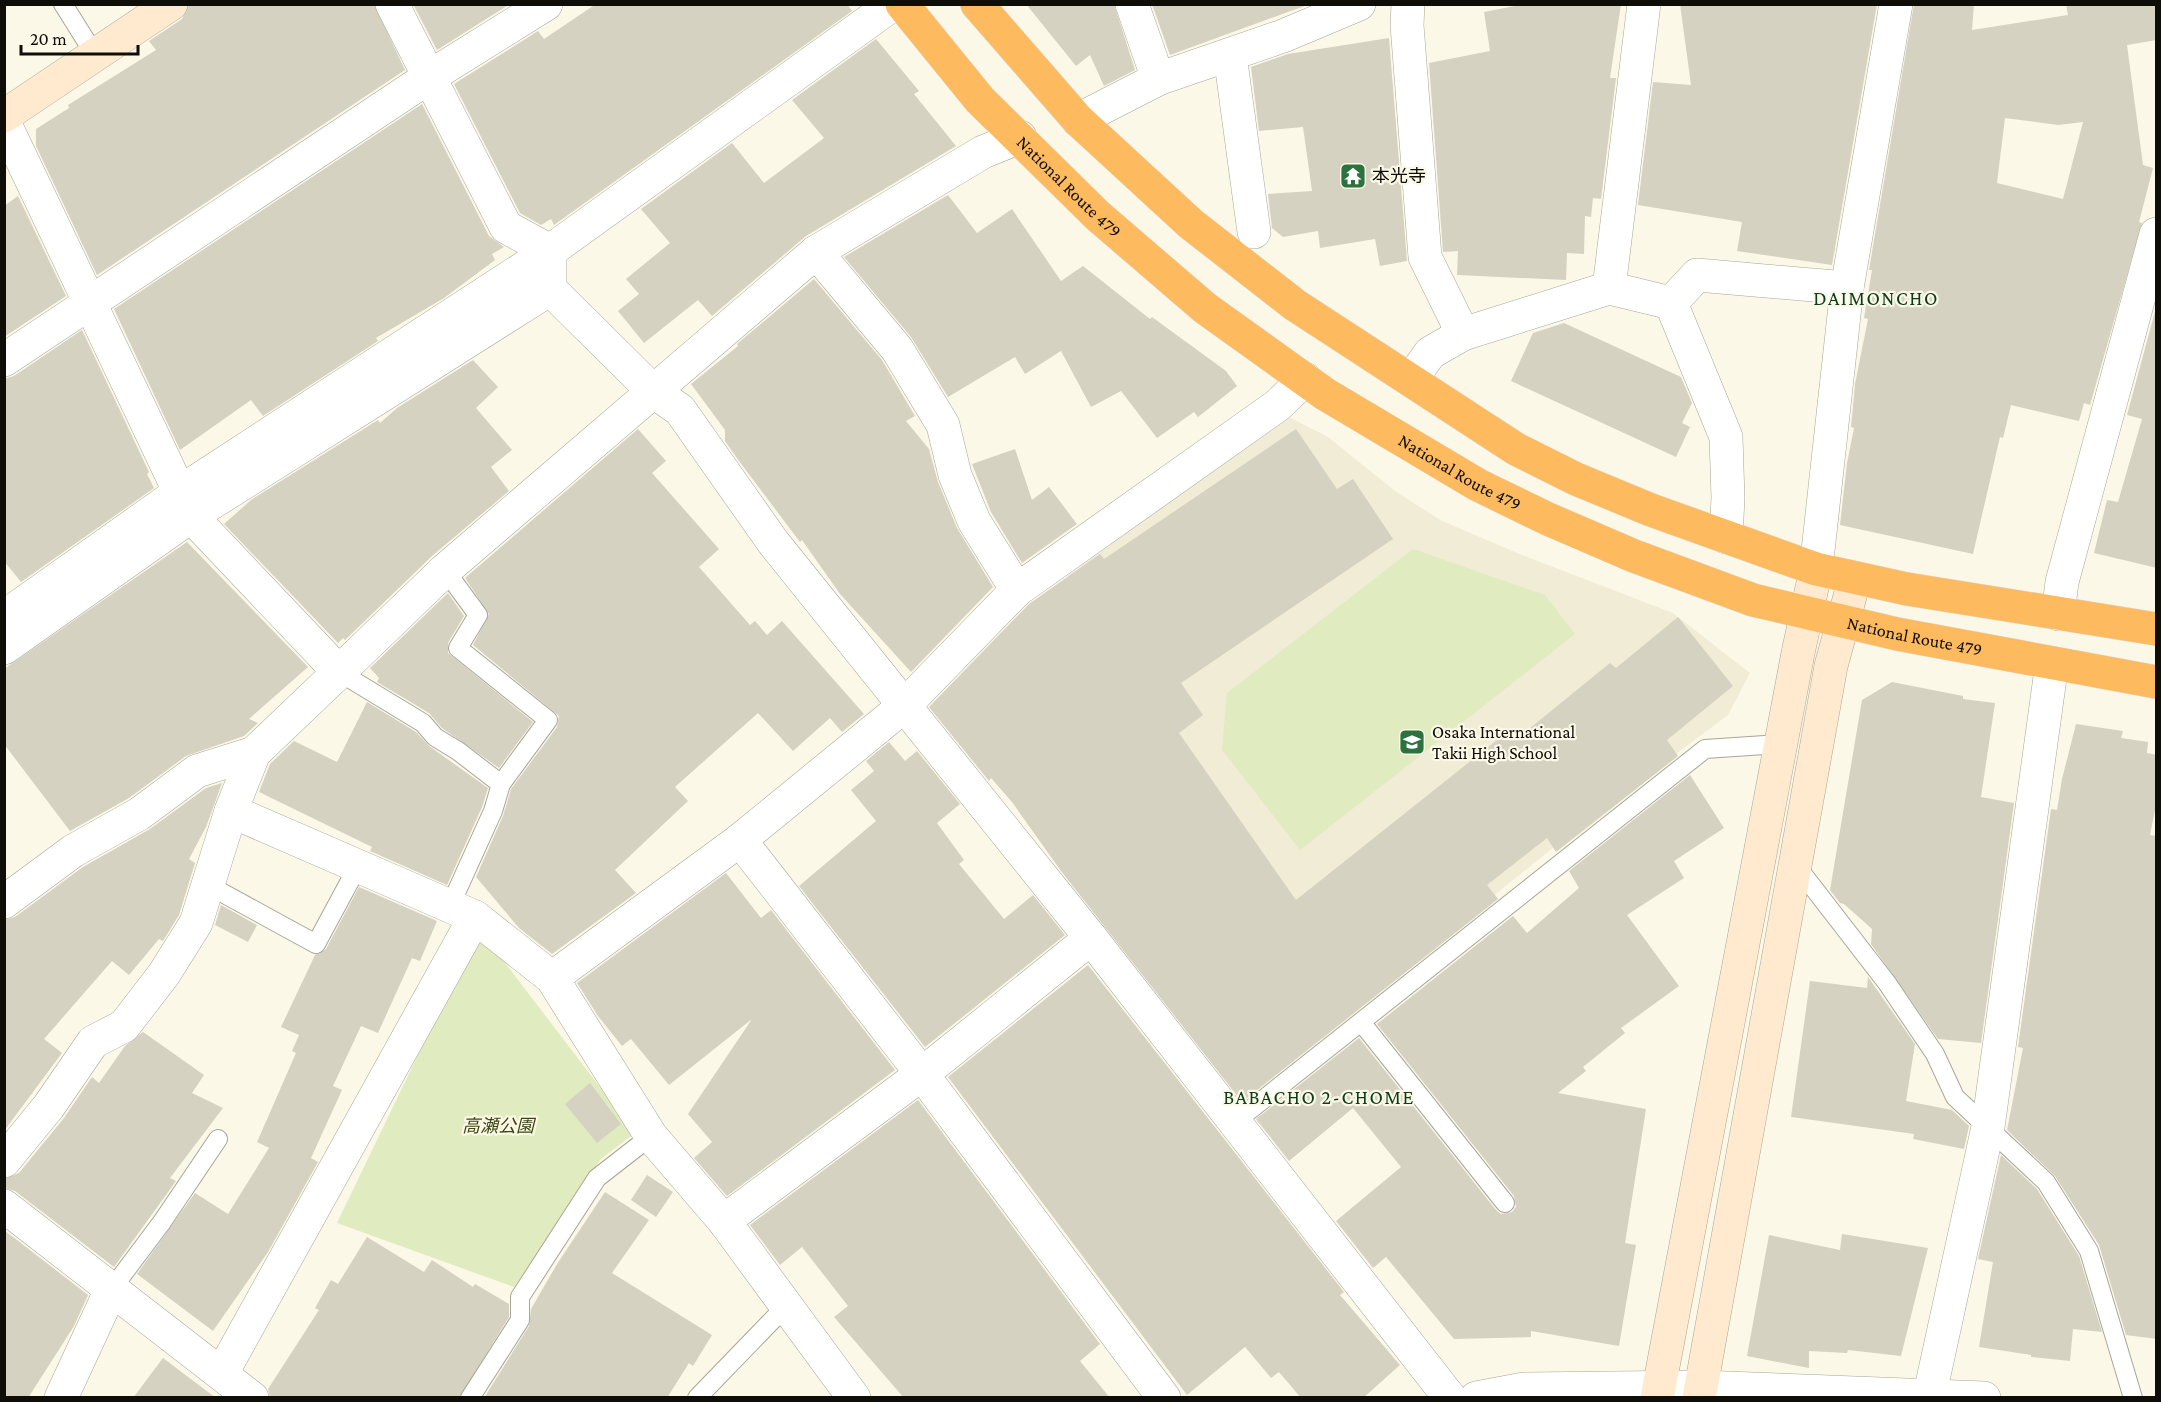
<svg xmlns="http://www.w3.org/2000/svg" width="2161" height="1402" font-family="'Crimson Pro','Noto Sans JP',serif">
  <rect width="100%" height="100%" fill="#fbf8e8"/>
  <polygon fill="#f0ecd5" points="1287,416 1328,437 1395,491 1440,520 1522,555 1673,613 1750,673 1728,715 1576,829 1401,971 1289,1055 1124,670 1067,576"/>
  <g fill="#e0ebbf">
    <polygon points="1413,549 1545,595 1575,634 1300,850 1222,750 1227,693"/>
    <polygon points="489,942 635,1133 601,1159 514,1287 337,1223 471,945"/>
  </g>
  <g fill="#d5d2c2" fill-rule="evenodd">
    <polygon points="189,4 374,4 405,70 97,275 36,146 36,129 69,108 68,105 156,50 149,41 182,19"/>
    <polygon points="413,4 510,4 437,50"/>
    <polygon points="596,4 847,4 852,11 554,225 551,219 541,225 520,213 454,84 538,31 544,39"/>
    <polygon points="1026,4 1114,4 1135,70 1104,86 1090,55 1076,66"/>
    <polygon points="1152,4 1310,4 1170,55"/>
    <polygon points="1525,4 1621,4 1610,78 1616,78 1601,199 1593,198 1591,217 1585,216 1584,254 1567,253 1566,280 1457,275 1458,251 1443,252 1429,63 1490,51 1484,12"/>
    <polygon points="1680,4 1877,4 1832,265 1737,251 1742,222 1638,205 1653,82 1691,85"/>
    <path d="M 1914,4 L 1974,4 L 1972,30 L 2068,15 L 2066,4 L 2157,4 L 2157,40 L 2127,45 L 2143,165 L 2153,168 L 2139,222 L 2142,223 L 2090,405 L 2084,403 L 2079,421 L 2011,405 L 2003,438 L 2000,437 L 1973,554 L 1840,525 L 1847,463 L 1854,428 L 1851,427 L 1855,384 L 1868,319 L 1864,318 L 1872,270 L 1869,270 ZM 2005,118 L 2058,125 L 2083,122 L 2063,199 L 1997,183 Z"/>
    <polygon points="1389,38 1407,261 1380,266 1375,239 1320,248 1318,231 1283,237 1272,228 1268,194 1312,191 1303,127 1259,131 1251,67 1288,54"/>
    <polygon points="876,39 919,91 914,94 956,146 806,236 712,316 698,300 644,343 618,311 639,294 626,279 670,243 641,209 732,143 764,183 824,138 792,100"/>
    <polygon points="422,104 489,236 504,247 492,254 495,260 444,298 376,338 378,341 263,416 251,400 180,450 114,309"/>
    <polygon points="948,195 977,233 1012,209 1061,281 1083,266 1150,319 1152,317 1226,371 1237,386 1198,417 1194,412 1157,438 1121,391 1091,407 1061,351 1025,374 1015,357 948,397 911,337 844,257"/>
    <polygon points="18,196 66,296 4,337 4,206"/>
    <polygon points="814,279 882,360 915,416 906,421 929,449 938,482 957,528 993,587 911,672 840,594 802,540 800,542 739,461 725,441 725,430 691,384 738,346 737,344"/>
    <polygon points="2157,304 2157,568 2094,553 2107,500 2118,502 2142,419 2127,415"/>
    <polygon points="1564,323 1681,377 1692,403 1682,423 1690,427 1676,457 1511,381 1533,333"/>
    <polygon points="82,330 149,472 147,474 154,488 21,582 4,561 4,379 14,376"/>
    <polygon points="473,360 498,387 476,408 512,450 491,467 509,491 432,556 345,640 343,638 338,643 224,524 251,500 378,420 380,423 397,408"/>
    <polygon points="638,429 666,461 652,473 719,549 699,567 750,625 755,621 767,635 782,621 864,714 842,732 830,718 793,751 758,713 675,787 688,801 615,870 636,893 552,954 519,928 476,877 503,816 511,789 557,727 559,716 473,645 489,614 465,578"/>
    <polygon points="1296,429 1337,489 1353,479 1393,539 1181,683 1203,715 1179,733 1296,900 1507,732 1514,741 1610,663 1616,668 1678,617 1733,686 1667,740 1678,756 1556,852 1547,838 1487,885 1498,899 1242,1102 1061,871 1012,802 991,778 989,781 929,707 1029,604 1100,554 1104,559"/>
    <polygon points="1015,449 1032,500 1049,487 1077,524 1022,563 991,512 972,464"/>
    <polygon points="187,542 308,667 249,719 258,723 244,736 186,756 129,798 70,831 4,744 4,669"/>
    <polygon points="448,593 464,616 448,643 448,653 533,722 499,768 442,728 429,713 377,682 379,678 370,668"/>
    <polygon points="1892,682 1963,696 1963,699 1995,703 1981,797 2014,803 1981,1043 1938,1039 1871,944 1872,929 1844,904 1840,903 1830,890 1862,700"/>
    <polygon points="367,702 416,732 429,746 488,788 482,807 447,885 370,851 372,847 259,792 270,764 294,741 337,762"/>
    <polygon points="2076,724 2123,731 2121,738 2148,742 2147,753 2157,755 2157,800 2150,835 2157,836 2157,1339 2126,1335 2099,1245 2055,1176 2007,1130 2023,1048 2018,1047 2051,809 2057,810 2062,779"/>
    <polygon points="889,742 905,761 917,751 960,804 937,823 964,860 959,864 1004,919 1033,895 1065,935 925,1047 799,886 876,821 851,790 874,771 866,761"/>
    <polygon points="1690,775 1724,828 1674,861 1684,878 1627,915 1679,986 1621,1028 1625,1033 1583,1067 1586,1071 1558,1093 1646,1109 1625,1243 1636,1245 1619,1346 1531,1331 1531,1337 1454,1339 1386,1257 1373,1268 1336,1221 1401,1167 1353,1108 1289,1161 1256,1119 1359,1038 1496,1210 1501,1214 1512,1212 1516,1207 1514,1196 1377,1024 1513,916 1527,933 1579,888 1569,871"/>
    <polygon points="222,783 206,827 189,859 195,863 179,915 163,941 159,939 129,975 112,961 44,1039 62,1053 4,1131 4,920 15,917 83,867 150,829 206,788"/>
    <polygon points="726,873 761,918 771,910 895,1070 727,1196 694,1158 712,1142 688,1114 752,1019 669,1085 631,1039 622,1046 598,1016 577,983"/>
    <polygon points="359,887 437,921 420,961 412,958 378,1033 361,1026 333,1086 342,1090 311,1158 318,1162 268,1252 213,1331 137,1274 195,1193 228,1214 269,1148 257,1142 296,1053 292,1051 299,1035 281,1027 315,955 326,949"/>
    <polygon points="221,905 257,925 248,942 215,925"/>
    <polygon points="1088,965 1344,1292 1340,1295 1400,1365 1363,1398 1301,1398 1279,1372 1271,1378 1245,1347 1187,1395 948,1077"/>
    <polygon points="1868,977 1915,1044 1906,1101 1952,1110 1969,1126 1964,1149 1913,1139 1914,1134 1791,1117 1810,981 1867,988"/>
    <polygon points="143,1032 204,1075 192,1093 223,1108 170,1178 176,1181 114,1267 15,1191 4,1188 4,1179 19,1173 64,1118 92,1077 99,1083 125,1046"/>
    <polygon points="590,1083 621,1124 597,1143 565,1104"/>
    <polygon points="918,1100 1100,1344 1080,1361 1110,1398 904,1398 834,1317 848,1306 802,1247 780,1265 750,1225"/>
    <polygon points="2001,1155 2037,1189 2079,1256 2102,1332 2073,1329 2070,1361 2031,1357 2031,1355 1979,1347 1993,1262 1978,1259"/>
    <polygon points="647,1175 673,1192 656,1217 631,1200"/>
    <polygon points="605,1192 649,1220 612,1273 712,1335 693,1366 689,1363 667,1398 484,1398 529,1326 531,1309 557,1264"/>
    <polygon points="4,1230 88,1295 74,1326 28,1398 4,1398"/>
    <polygon points="1842,1234 1928,1248 1901,1356 1848,1350 1847,1353 1809,1351 1809,1368 1747,1356 1769,1235 1840,1250"/>
    <polygon points="367,1237 424,1272 432,1260 473,1287 475,1284 509,1304 509,1317 459,1398 270,1398 268,1389 319,1310 315,1308 331,1280 338,1284"/>
    <polygon points="163,1358 216,1398 133,1398"/>
  </g>
  <g fill="none" stroke-linecap="round" stroke-linejoin="round">
    <defs>
      <g id="lane">
        <polyline points="63,4 95,55"/>
        <polyline points="445,570 478,615 458,648 548,720 501,784"/>
        <polyline points="339,672 423,723 435,737 458,751 501,784 493,811 450,906"/>
        <polyline points="1795,864 1887,983 1935,1054 1955,1097 2046,1182 2089,1251 2133,1398"/>
        <polyline points="208,885 316,944 358,866"/>
        <polyline points="1361,1022 1505,1203"/>
        <polyline points="1236,1121 1705,749 1780,744"/>
        <polyline points="111,1290 162,1222 218,1139"/>
        <polyline points="470,1398 520,1320 520,1297 597,1178 651,1136"/>
        <polyline points="697,1398 785,1307"/>
      </g>
      <g id="street">
        <polyline points="392,4 506,227 550,251 550,289 653,391 680,410 773,542 1091,938 1450,1398"/>
        <polyline points="1132,4 1158,79"/>
        <polyline points="1408,4 1407,25 1425,257 1463,334 1430,353 1411,380"/>
        <polyline points="1230,55 1254,232"/>
        <polyline points="1078,120 1158,79 1283,36 1359,4"/>
        <polyline points="4,122 191,516 339,672 254,753 231,811 475,917 552,978 651,1136 724,1221 854,1398"/>
        <polyline points="816,252 897,349 943,425 955,475 974,521 1017,590"/>
        <polyline points="1609,288 1644,4"/>
        <polyline points="1671,303 1697,275 1847,288"/>
        <polyline points="1463,334 1609,288 1671,303 1726,437 1728,498 1726,537"/>
        <polyline points="4,360 429,77 546,4"/>
        <polyline points="1816,569 1847,288 1896,4"/>
        <polyline points="2058,614 2062,582 2156,234"/>
        <polyline points="4,617 180,492 550,251 893,4"/>
        <polyline points="4,648 191,516 550,289"/>
        <polyline points="339,672 445,570 816,252 983,152 1020,137"/>
        <polyline points="740,840 922,1074 1164,1398"/>
        <polyline points="4,902 73,851 139,814 197,771 254,753"/>
        <polyline points="552,978 740,840 904,706 1017,590 1278,405 1305,379"/>
        <polyline points="4,1161 49,1106 93,1042 124,1026 164,974 196,923 231,811"/>
        <polyline points="4,1206 252,1398"/>
        <polyline points="724,1221 922,1074 1091,938"/>
        <polyline points="222,1373 475,917"/>
        <polyline points="61,1398 111,1290"/>
        <polyline points="1476,1398 1524,1389 1700,1387 1984,1398"/>
        <polyline points="1929,1398 1988,1127 2052,663"/>
      </g>
      <g id="secondary">
        <polyline points="4,116 171,4"/>
        <polyline points="1657,1398 1798,653 1816,569"/>
        <polyline points="1699,1398 1831,666 1855,578"/>
      </g>
      <g id="highway">
        <path id="s1" d="M 902,4 L 980,100 L 1098,216 L 1205,308 L 1325,394 L 1478,485 L 1548,519 L 1634,556 L 1753,600 L 1897,634 L 2156,682"/>
        <polyline points="977,4 1078,120 1191,224 1295,305 1516,449 1576,479 1651,510 1816,569 1907,589 2156,629"/>
      </g>
    </defs>
    <use href="#lane" stroke="#a8a696" stroke-width="20"/>
    <use href="#street" stroke="#a8a696" stroke-width="34"/>
    <use href="#secondary" stroke="#a8a696" stroke-width="34"/>
    <use href="#highway" stroke="#dddddc" stroke-width="34"/>
    <use href="#lane" stroke="#fff" stroke-width="18"/>
    <use href="#street" stroke="#fff" stroke-width="33"/>
    <use href="#secondary" stroke="#ffeacf" stroke-width="33"/>
    <use href="#highway" stroke="#feba5f" stroke-width="33"/>
  </g>
  <defs>
    <symbol id="temple-square" viewBox="-11 -11 22 22"><rect x="-9" y="-9" width="18" height="18" rx="4" fill="#2d723e" stroke="#fbf8e8"/><path d="M0-6L5-2H3V0L6.5 2.5H4V6H1.5V3h-3V6H-4V2.5H-6.5L-3 0V-2H-5Z" fill="#fff"/></symbol>
    <symbol id="school-square" viewBox="-11 -11 22 22"><rect x="-9" y="-9" width="18" height="18" rx="4" fill="#2d723e" stroke="#fbf8e8"/><path d="M0-5L7-2L0 1L-7-2ZM-4 1L0 2.5L4 1V4Q0 6-4 4Z" fill="#fff"/></symbol>
  </defs>
  <g fill-rule="evenodd">
    <use href="#temple-square" x="1338" y="161" width="30" height="30"/>
    <use href="#school-square" x="1397" y="727" width="30" height="30"/>
  </g>
  <g text-anchor="middle" dominant-baseline="central" stroke-width="4.5" stroke-linejoin="round" paint-order="stroke">
    <g font-size="18" fill="#0e0d08" stroke="#fbf8e8" text-anchor="start">
      <text x="1372" y="176">本光寺</text>
      <text x="1432" y="732">Osaka International<tspan x="1432" dy="21">Takii High School</tspan></text>
    </g>
    <g font-size="18" fill="#0e0d08" stroke="#fbf8e8">
      <text stroke="none"><textPath href="#s1" startOffset="248">National Route 479</textPath></text>
      <text stroke="none"><textPath href="#s1" startOffset="734">National Route 479</textPath></text>
      <text stroke="none"><textPath href="#s1" startOffset="1220">National Route 479</textPath></text>
    </g>
    <g font-size="18" font-style="italic" fill="#3c460f" stroke="#fbf8e8">
      <text x="498" y="1126">高瀬公園</text>
    </g>
    <g font-size="20" letter-spacing="1.5" fill="#0a3d19" stroke="#fbf8e8">
      <text x="1876" y="298">DAIMONCHO</text>
      <text x="1319" y="1097">BABACHO 2-CHOME</text>
    </g>
  </g>
  <rect width="2161" height="1402" fill="none" stroke="#0e0d08" stroke-width="12"/>
  <path d="M21 45v9h117v-9" fill="none" stroke="#0e0d08" stroke-width="3"/>
  <text x="30" y="45" font-size="18" fill="#0e0d08" stroke="#fbf8e8" stroke-width="4.5" paint-order="stroke">20 m</text>
</svg>
